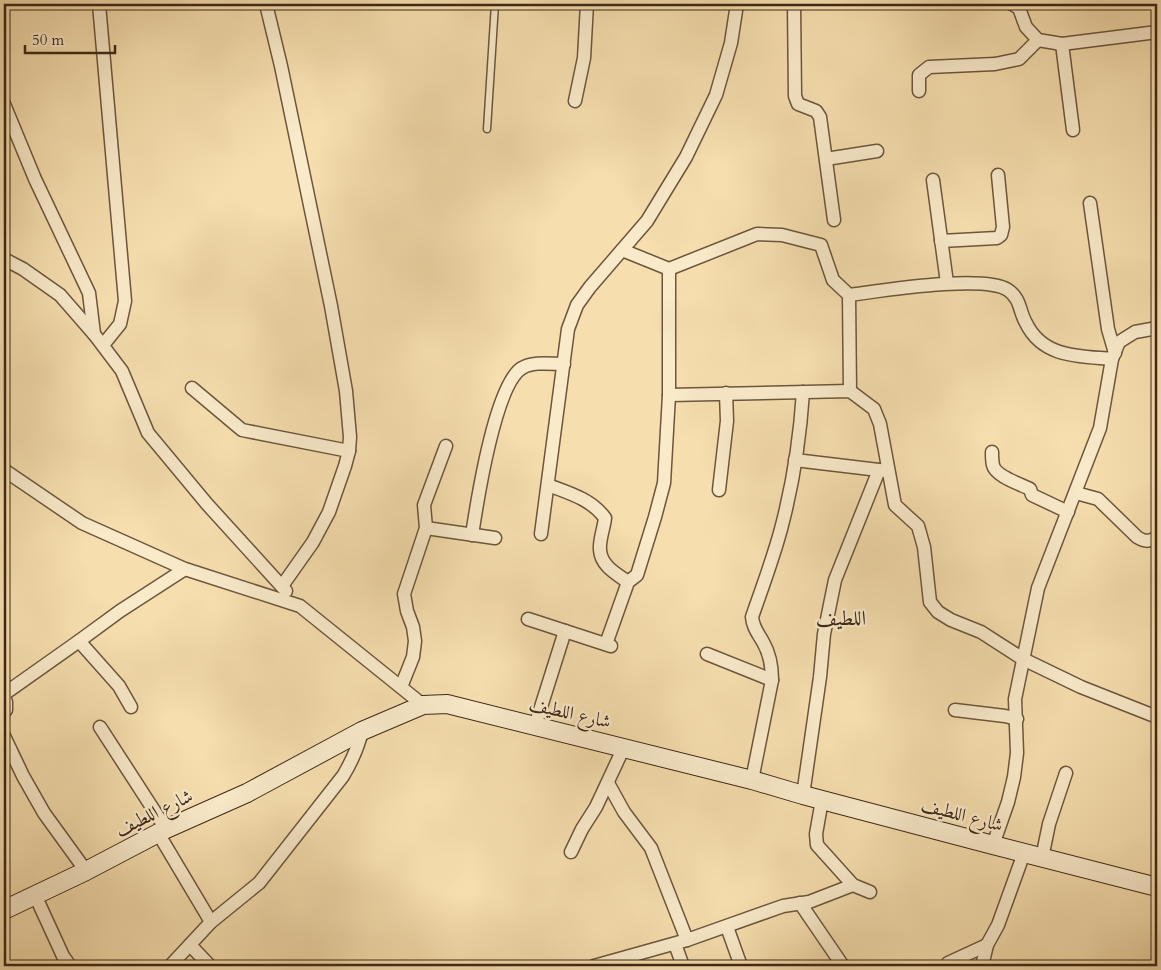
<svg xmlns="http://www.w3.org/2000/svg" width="1161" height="970" font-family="Cardo,Amiri,serif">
  <rect width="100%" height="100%" fill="#f6deae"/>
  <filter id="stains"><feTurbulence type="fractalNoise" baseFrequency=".004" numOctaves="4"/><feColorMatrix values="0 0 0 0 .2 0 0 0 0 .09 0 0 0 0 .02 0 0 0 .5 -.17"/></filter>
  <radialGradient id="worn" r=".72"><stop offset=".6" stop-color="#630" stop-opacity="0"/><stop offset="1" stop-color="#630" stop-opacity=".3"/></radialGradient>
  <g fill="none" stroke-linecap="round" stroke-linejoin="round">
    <defs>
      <polyline id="lane" points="487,129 495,4"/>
      <g id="street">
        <polyline points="99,4 125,301 120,324 103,345"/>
        <polyline points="266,4 281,66 331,306 346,391 350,437 349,451 345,466 329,512 313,542 282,586"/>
        <polyline points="794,4 795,96 798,104 816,111 820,117 834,220"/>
        <polyline points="1012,4 1019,8 1026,27 1038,40 1062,44 1157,32"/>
        <polyline points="1062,44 1073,130"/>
        <polyline points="919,91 919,75 929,67 995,64 1019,59 1038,40"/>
        <polyline points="575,101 584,58 587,4"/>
        <polyline points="4,104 35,179 89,293 94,334"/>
        <polyline points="826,159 877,151"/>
        <polyline points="933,180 947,283"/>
        <polyline points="1090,203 1108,329 1115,353"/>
        <polyline points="941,241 997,238 1001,235 1003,227 998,175"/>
        <polyline points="622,250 669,269 757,234 782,235 821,245 833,280 849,295 850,391"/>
        <polyline points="4,259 23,269 60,295 94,334 122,371 148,433 207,504 286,591"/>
        <path d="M 849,295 C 881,291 984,274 1008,290 C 1021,299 1019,311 1026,323 C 1043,358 1079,356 1112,359"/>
        <polyline points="192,388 242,430 349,451"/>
        <polyline points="669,395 850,391 874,409 880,424 895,505 918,526 924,547 930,602 938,612 951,620 981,632 1023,659 1081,687 1157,717"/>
        <path d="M 992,452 C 992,456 992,461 993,465 C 995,476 1020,484 1030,489 L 1032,495 L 1068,512"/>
        <polyline points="795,460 887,471"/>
        <polyline points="4,470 82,523 185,569 300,606 423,705"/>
        <path d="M 548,485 C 569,493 591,499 605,518 C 604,528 599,540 600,550 C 601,566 617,574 628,582"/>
        <polyline points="719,490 727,421 726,393"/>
        <path d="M 1076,493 L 1098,499 L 1137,537 C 1145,542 1149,542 1157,537"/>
        <polyline points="426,528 495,538"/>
        <polyline points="541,534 568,329 577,305 590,287 647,221 686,157 716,95 731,43 737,4"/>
        <path d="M 472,535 C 477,502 495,384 522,368 C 533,361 551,364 564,364"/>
        <polyline points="528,619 611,646"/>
        <polyline points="79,641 119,686 131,707"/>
        <polyline points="606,644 628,582 637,575 655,517 664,483 669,395 669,269"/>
        <polyline points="707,654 772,680"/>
        <polyline points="401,687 413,657 415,641 413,627 407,611 404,594 426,528 424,505 446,446"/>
        <polyline points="4,694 79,641 120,611 185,569"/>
        <polyline points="4,696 6,702 6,710 4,712"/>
        <polyline points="955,710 1005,716 1017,719"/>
        <polyline points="535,726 565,631"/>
        <polyline points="100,727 166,829"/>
        <polyline points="4,736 23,776 44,813 86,871"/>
        <path d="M 752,780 L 772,680 C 772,667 770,654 763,642 C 758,633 753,628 752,617 C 762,588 773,559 781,529 C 793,484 800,438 803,392"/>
        <polyline points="608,783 624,812 651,848 687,940"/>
        <polyline points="803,795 820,677 824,634 835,580 879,470"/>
        <polyline points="822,800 816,834 817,845 853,885 870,892"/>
        <polyline points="158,833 211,922"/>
        <polyline points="993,845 1008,802 1014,777 1017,753 1015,699 1038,588 1100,428 1112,359 1119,342 1135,332 1157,328"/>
        <polyline points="571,852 582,829 596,807 624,747"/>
        <polyline points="1042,858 1049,824 1066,773"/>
        <polyline points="35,895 63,956 70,966"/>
        <polyline points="800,903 843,966"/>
        <polyline points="727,927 741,966"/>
        <polyline points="675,944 683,966"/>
        <polyline points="190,945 210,966"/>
        <polyline points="948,963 987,945"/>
        <path d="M 170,966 L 211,922 L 259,883 L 343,776 C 352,761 358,748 362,731"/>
        <polyline points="594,966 687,940 783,906 809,902 853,885"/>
        <polyline points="982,966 987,945 998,925 1024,853"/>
      </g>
      <polyline id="secondary" points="4,910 86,871 166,829 247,793 362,731 423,705 447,704 752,780 803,795 993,845 1157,887"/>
    </defs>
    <use href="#lane" stroke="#6c563d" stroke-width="9"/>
    <use href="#street" stroke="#6c563d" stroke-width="15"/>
    <use href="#secondary" stroke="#3e2817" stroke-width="20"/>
    <use href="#lane" stroke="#f9eaca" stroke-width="6"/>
    <use href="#street" stroke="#f9eaca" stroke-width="12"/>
    <use href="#secondary" stroke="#f9eaca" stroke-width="18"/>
  </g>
  <g text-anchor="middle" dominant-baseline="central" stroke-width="4.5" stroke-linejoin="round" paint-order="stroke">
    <g font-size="19" fill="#3e2817" stroke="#f9eaca">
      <text transform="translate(570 713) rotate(13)">شارع اللطيف</text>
      <text transform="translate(154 813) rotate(-26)">شارع اللطيف</text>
      <text transform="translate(962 815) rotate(15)">شارع اللطيف</text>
    </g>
    <g font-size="21" fill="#3e2817" stroke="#f9eaca">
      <text x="841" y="618">اللطيف</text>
    </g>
  </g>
  <rect width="1161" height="970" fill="none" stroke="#f6deae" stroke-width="20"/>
  <rect x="5" y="5" width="1151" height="960" fill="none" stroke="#3e2817" stroke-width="2.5"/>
  <rect x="10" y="10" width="1141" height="950" fill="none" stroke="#3e2817"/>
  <path d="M25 45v8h90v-8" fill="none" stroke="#3e2817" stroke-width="2.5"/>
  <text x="32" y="45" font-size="15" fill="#3e2817" stroke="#f9eaca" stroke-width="4" paint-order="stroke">50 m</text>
  <rect width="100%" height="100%" filter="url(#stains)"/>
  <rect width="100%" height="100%" fill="url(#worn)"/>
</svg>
